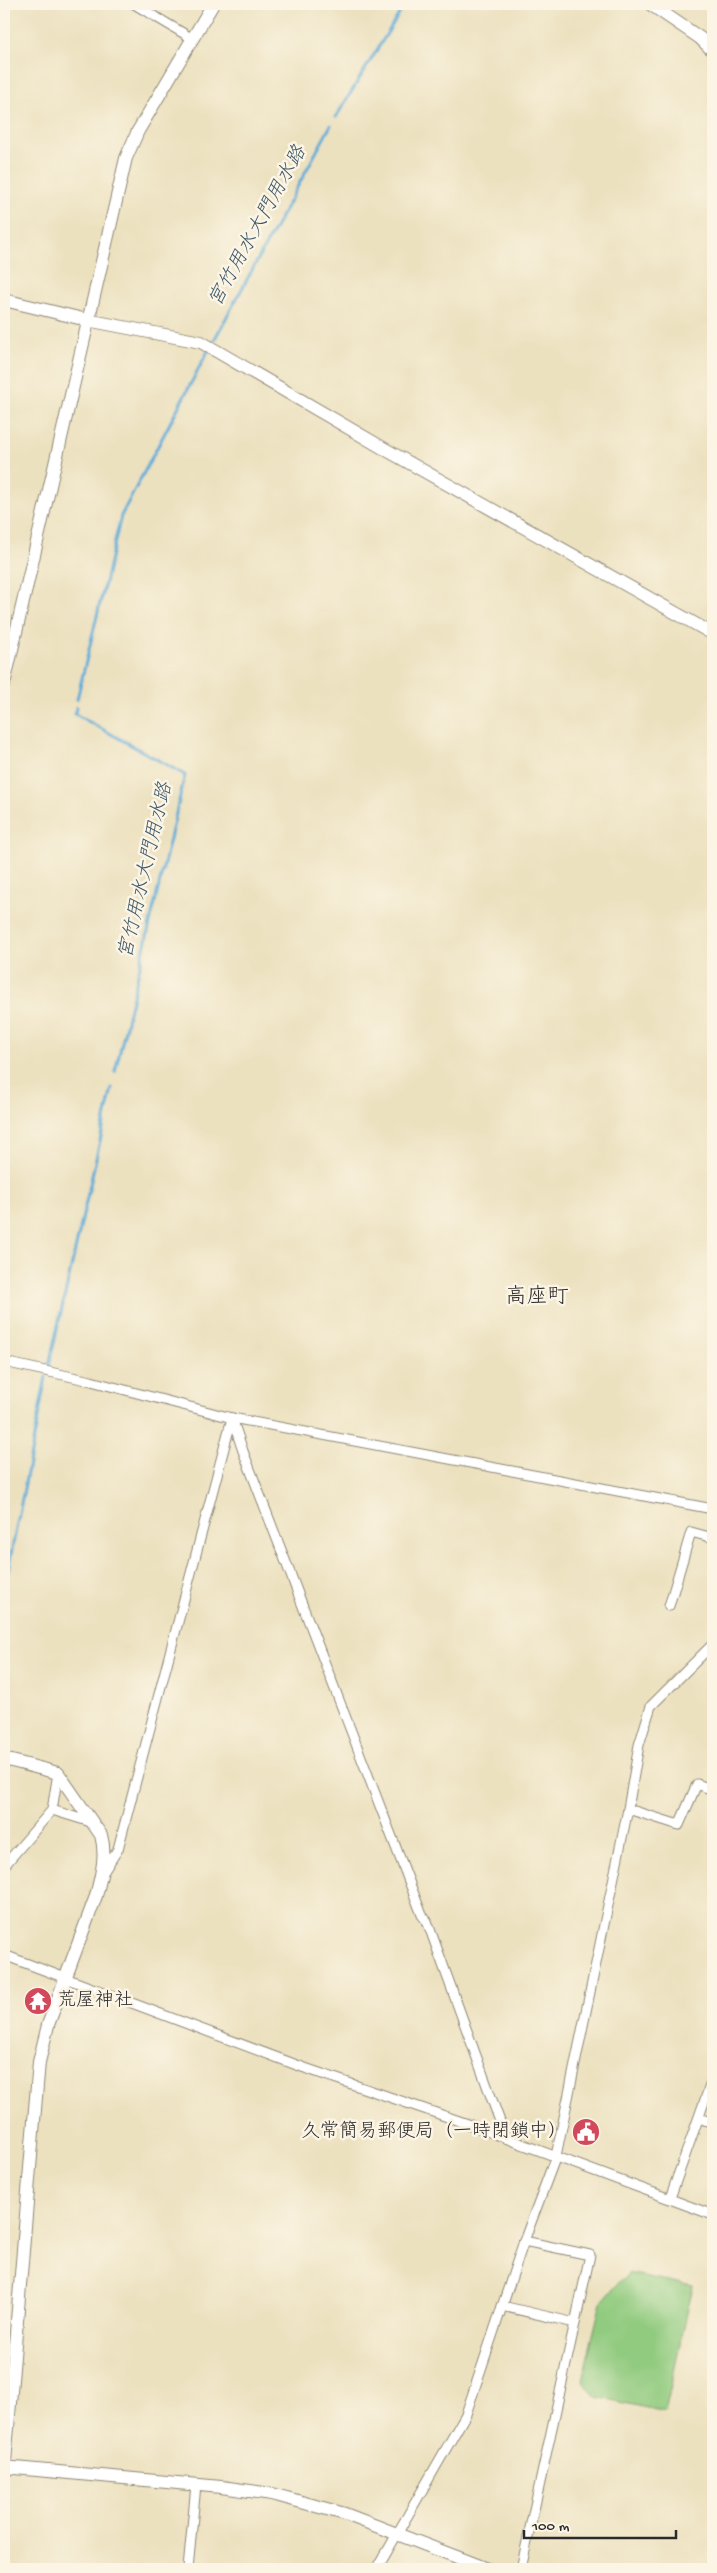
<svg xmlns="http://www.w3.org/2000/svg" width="717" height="2573" font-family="'Gochi Hand','Klee One',sans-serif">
  <rect width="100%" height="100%" fill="#fcf5e5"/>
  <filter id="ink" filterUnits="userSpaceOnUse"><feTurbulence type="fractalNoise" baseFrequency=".02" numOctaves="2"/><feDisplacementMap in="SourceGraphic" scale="10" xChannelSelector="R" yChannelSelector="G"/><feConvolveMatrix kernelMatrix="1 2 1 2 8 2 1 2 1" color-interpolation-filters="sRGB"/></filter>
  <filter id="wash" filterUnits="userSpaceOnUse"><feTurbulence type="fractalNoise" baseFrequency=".0096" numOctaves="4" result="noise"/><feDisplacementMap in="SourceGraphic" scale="20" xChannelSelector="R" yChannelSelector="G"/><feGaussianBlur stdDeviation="1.12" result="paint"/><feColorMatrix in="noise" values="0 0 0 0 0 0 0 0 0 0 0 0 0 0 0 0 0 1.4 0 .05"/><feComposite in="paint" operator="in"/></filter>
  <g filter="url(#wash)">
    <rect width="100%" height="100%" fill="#ece1bf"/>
    <polygon fill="#91cb7f" stroke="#5e7b55" points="628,2273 693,2286 665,2412 597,2397 582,2380 601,2302"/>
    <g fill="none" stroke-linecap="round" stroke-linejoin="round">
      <g stroke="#5facd8" stroke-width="3">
        <polyline points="336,117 405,4"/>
        <polyline points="213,342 331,125"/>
        <polyline points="77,699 121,516 208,351"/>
        <polyline points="76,707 75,714 185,775 115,1072"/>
        <polyline points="49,1365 112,1088"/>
        <polyline points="4,1590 46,1377"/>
      </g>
    </g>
  </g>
  <g filter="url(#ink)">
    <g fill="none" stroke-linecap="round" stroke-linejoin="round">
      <defs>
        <g id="street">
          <polyline points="134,4 193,39"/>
          <polyline points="4,1362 91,1381 232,1418 713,1509"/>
          <polyline points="232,1418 243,1451 422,1915 427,1921 506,2138"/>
          <polyline points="669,1606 691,1532 713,1538"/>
          <polyline points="628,1809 679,1825 697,1784 713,1790"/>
          <polyline points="52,1810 94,1823"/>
          <polyline points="4,1866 52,1810 58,1773"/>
          <polyline points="104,1871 118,1849 232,1418"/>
          <polyline points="4,1955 302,2067 468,2124 713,2215"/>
          <polyline points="699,2118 713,2123"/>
          <polyline points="670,2198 713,2077"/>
          <polyline points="502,2306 575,2323"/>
          <polyline points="188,2569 196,2485"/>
          <polyline points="377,2569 466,2414 524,2241 556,2156 628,1809 639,1745 651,1706 713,1644"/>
          <polyline points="521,2569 590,2255 524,2241"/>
          <polyline points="712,2569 713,2566"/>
        </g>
        <g id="secondary">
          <polyline points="650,4 700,38 713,51"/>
          <polyline points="4,300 87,320 201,342 383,448 713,634"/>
          <polyline points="4,684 126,158 138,131 213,4"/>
          <path d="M 4,1759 L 58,1773 L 101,1835 C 107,1856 101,1876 96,1896 L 48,2025 L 39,2062 L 4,2474"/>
          <polyline points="4,2467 221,2487 272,2494 345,2514 488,2569"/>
        </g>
      </defs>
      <use href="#street" stroke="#8c8675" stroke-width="11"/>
      <use href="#secondary" stroke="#8c8675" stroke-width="14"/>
      <use href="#street" stroke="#fff" stroke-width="9"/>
      <use href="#secondary" stroke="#fff" stroke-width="12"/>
    </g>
  </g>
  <defs>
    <symbol id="temple-disc" viewBox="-11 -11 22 22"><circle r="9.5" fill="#d1495b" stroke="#fcf5e5"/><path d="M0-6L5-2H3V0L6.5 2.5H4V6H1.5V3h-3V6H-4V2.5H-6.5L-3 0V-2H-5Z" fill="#fff"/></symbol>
    <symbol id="civic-disc" viewBox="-11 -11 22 22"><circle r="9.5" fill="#d1495b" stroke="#fcf5e5"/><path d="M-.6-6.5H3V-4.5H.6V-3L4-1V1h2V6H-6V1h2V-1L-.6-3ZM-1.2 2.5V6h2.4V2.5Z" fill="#fff"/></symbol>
  </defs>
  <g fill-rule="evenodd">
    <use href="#temple-disc" x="22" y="1985" width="32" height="32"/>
    <use href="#civic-disc" x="570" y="2116" width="32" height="32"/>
  </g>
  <g text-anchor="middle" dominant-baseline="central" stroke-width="5" stroke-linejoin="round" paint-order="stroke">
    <g font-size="19" fill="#2b2b2b" stroke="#fcf5e5" text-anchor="start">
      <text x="57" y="2001">荒屋神社</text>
      <text x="567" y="2132" text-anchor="end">久常簡易郵便局（一時閉鎖中）</text>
    </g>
    <g font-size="20" font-style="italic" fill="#3d5868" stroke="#fcf5e5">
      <text transform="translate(259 227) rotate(-61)">宮竹用水大門用水路</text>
      <text transform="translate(147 871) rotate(-77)">宮竹用水大門用水路</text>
    </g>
    <g font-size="21" fill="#2b2b2b" stroke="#fcf5e5">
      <text x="537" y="1298">高座町</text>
    </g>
  </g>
  <rect width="717" height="2573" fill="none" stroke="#fcf5e5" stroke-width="20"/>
  <path d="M524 2530v8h152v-8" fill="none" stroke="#2b2b2b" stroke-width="2.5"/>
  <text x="532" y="2530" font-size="15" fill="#2b2b2b" stroke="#fcf5e5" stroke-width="4" paint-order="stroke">100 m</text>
</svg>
